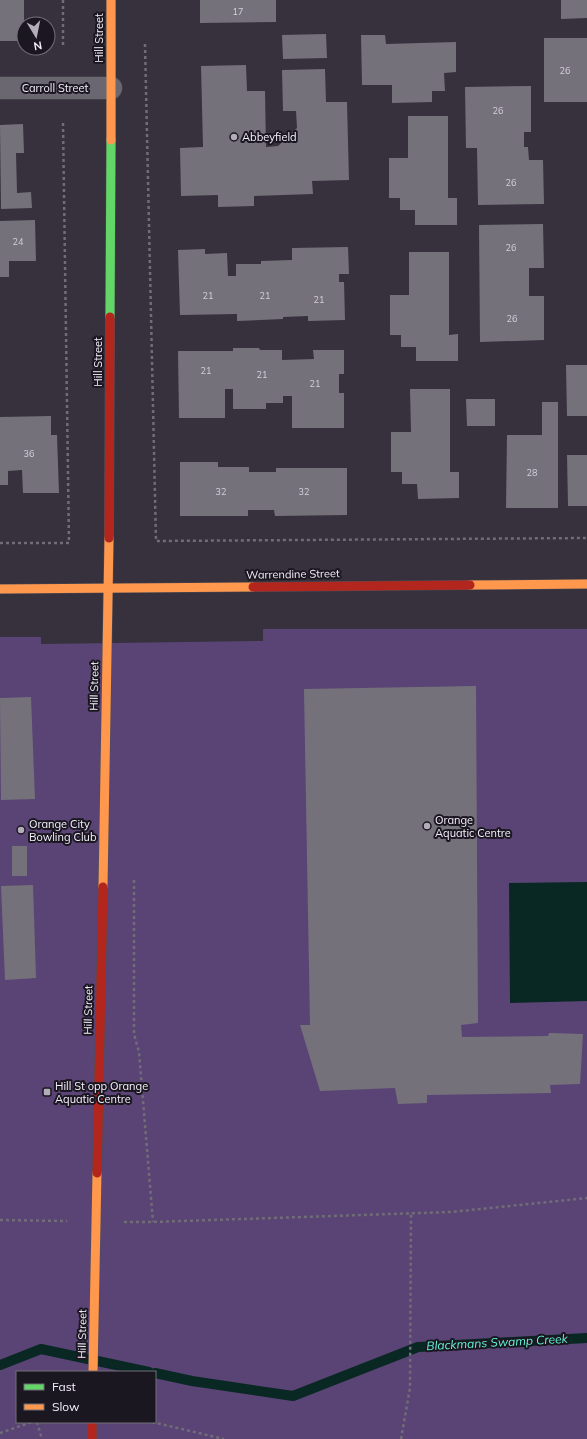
<svg xmlns="http://www.w3.org/2000/svg" width="587" height="1439" font-family="Mulish,sans-serif">
  <rect width="100%" height="100%" fill="#36313c"/>
  <path fill="#594475" fill-rule="evenodd" d="M 263,629 L 587,629 L 587,1439 L 0,1439 L 0,637 L 41,637 L 41,644 L 263,641 ZM 17,1372 L 155,1372 L 155,1422 L 17,1422 Z"/>
  <polygon fill="#092823" points="587,882 587,1001 510,1003 509,883"/>
  <g fill="none" stroke-linecap="round" stroke-linejoin="round">
    <g stroke="#092823" stroke-width="10">
      <polyline points="0,1365 41,1349 149,1372"/>
      <polyline points="155,1373 192,1381 293,1396 418,1347 587,1338"/>
    </g>
  </g>
  <g fill="#75717b">
    <rect x="0" y="0" width="24" height="41"/>
    <polygon points="200,0 276,0 276,22 200,23"/>
    <polygon points="561,0 587,0 587,18 561,19"/>
    <polygon points="326,34 327,58 283,59 282,35"/>
    <polygon points="361,35 385,35 386,44 456,42 456,72 444,73 445,91 432,91 432,102 392,103 392,85 362,85"/>
    <rect x="544" y="38" width="43" height="64"/>
    <polygon points="246,65 247,91 265,91 266,147 278,146 297,128 296,111 283,111 282,70 325,69 326,102 347,102 349,180 312,181 313,194 254,196 254,206 218,207 218,195 181,196 180,148 203,147 201,66"/>
    <polygon points="531,86 531,132 524,132 524,147 528,147 529,160 543,160 544,204 478,205 477,148 466,148 465,87"/>
    <polygon points="408,116 448,116 448,198 457,198 457,225 415,225 415,210 400,210 400,198 389,198 389,158 408,158"/>
    <polygon points="23,124 24,153 16,153 17,193 31,192 32,208 1,209 0,125"/>
    <polygon points="35,220 36,261 9,261 9,277 0,277 0,221"/>
    <polygon points="543,224 544,268 529,268 529,296 544,296 544,340 480,342 479,225"/>
    <polygon points="348,247 349,274 339,274 339,282 344,282 345,320 308,321 308,316 283,317 283,319 237,321 237,314 180,315 178,250 205,249 205,254 227,253 228,276 236,276 236,264 261,264 261,261 292,260 292,248"/>
    <polygon points="409,252 449,252 449,335 458,334 458,361 416,361 416,347 401,347 401,335 390,335 390,295 409,295"/>
    <polygon points="233,348 259,348 260,350 282,350 282,360 314,359 313,350 344,350 344,374 339,374 339,393 344,393 344,428 292,428 292,396 283,396 283,403 266,403 266,409 233,409 233,389 225,389 225,418 179,418 178,351 233,351"/>
    <polygon points="566,365 587,365 587,416 567,416"/>
    <polygon points="410,389 450,389 450,472 459,472 459,498 418,499 417,484 402,484 402,472 391,472 391,432 411,432"/>
    <polygon points="466,399 495,399 495,426 467,426"/>
    <polygon points="542,402 558,402 558,508 506,508 507,435 542,435"/>
    <polygon points="51,416 51,435 57,435 59,493 23,493 22,470 8,471 8,485 0,485 0,417"/>
    <polygon points="567,455 587,455 587,506 568,506"/>
    <polygon points="180,462 218,462 218,467 249,467 249,472 276,472 276,468 347,468 347,515 275,516 274,510 248,510 248,516 180,516"/>
    <polygon points="476,686 478,1023 461,1025 462,1037 548,1036 549,1033 583,1034 580,1084 550,1085 551,1093 427,1095 427,1103 398,1104 395,1088 320,1091 300,1025 310,1025 304,689"/>
    <polygon points="31,697 35,799 1,800 0,698"/>
    <rect x="12" y="846" width="15" height="30"/>
    <polygon points="33,885 36,978 5,980 1,886"/>
  </g>
  <g fill="none" stroke-linecap="round" stroke-linejoin="round">
    <defs>
      <polyline id="street" points="0,88 111,88"/>
      <polyline id="fast" points="110,317 111,140"/>
      <g id="slow">
        <polyline points="111,140 111,0"/>
        <polyline points="470,585 587,584"/>
        <polyline points="0,589 253,587"/>
        <polyline points="103,887 109,538"/>
        <polyline points="93,1372 97,1173"/>
      </g>
      <g id="jam">
        <polyline points="109,538 110,317"/>
        <polyline points="253,587 470,585"/>
        <polyline points="97,1173 103,887"/>
        <polyline points="92,1422 92,1439"/>
      </g>
    </defs>
    <use href="#street" stroke="#514e57" stroke-width="23"/>
    <use href="#fast" stroke="#514e57" stroke-width="10"/>
    <use href="#slow" stroke="#514e57" stroke-width="10"/>
    <use href="#jam" stroke="#514e57" stroke-width="10"/>
    <g stroke="#716d76" stroke-width="2.5" stroke-dasharray="3 3" stroke-linecap="butt">
      <polyline points="63,0 63,48"/>
      <polyline points="145,44 156,541 587,538"/>
      <polyline points="0,543 69,543 63,123"/>
      <polyline points="134,880 134,1034 139,1052 153,1222"/>
      <polyline points="0,1220 67,1221"/>
      <polyline points="124,1222 153,1222 451,1212 587,1198"/>
      <polyline points="37,1422 42,1439"/>
      <polyline points="152,1422 224,1439"/>
      <polyline points="0,1433 32,1422"/>
      <polyline points="401,1439 410,1388 411,1213"/>
    </g>
    <use href="#street" stroke="#6b6770" stroke-width="22"/>
    <use href="#fast" stroke="#63d668" stroke-width="9"/>
    <use href="#slow" stroke="#ff974d" stroke-width="9"/>
    <use href="#jam" stroke="#b3261e" stroke-width="9"/>
  </g>
  <g fill="#b2adb9" stroke="#1b1720" stroke-width="1.5">
    <circle cx="234" cy="137" r="4"/>
    <circle cx="427" cy="826" r="4"/>
    <circle cx="21" cy="830" r="4"/>
    <rect x="43" y="1088" width="8" height="8" rx="2"/>
  </g>
  <g text-anchor="middle" dominant-baseline="central" stroke-width="4" stroke-linejoin="round" paint-order="stroke">
    <g font-size="9" fill="#d5d0dc">
      <text x="238" y="11">17</text>
      <text x="565" y="70">26</text>
      <text x="498" y="110">26</text>
      <text x="511" y="182">26</text>
      <text x="18" y="241">24</text>
      <text x="511" y="247">26</text>
      <text x="208" y="295">21</text>
      <text x="265" y="295">21</text>
      <text x="319" y="299">21</text>
      <text x="512" y="318">26</text>
      <text x="206" y="370">21</text>
      <text x="262" y="374">21</text>
      <text x="315" y="383">21</text>
      <text x="29" y="453">36</text>
      <text x="532" y="472">28</text>
      <text x="221" y="491">32</text>
      <text x="304" y="491">32</text>
    </g>
    <g font-size="11" fill="#f5f0fd" stroke="#1b1720">
      <text transform="translate(99 38) rotate(-90)">Hill Street</text>
      <text x="55" y="88">Carroll Street</text>
      <text transform="translate(98 362) rotate(-90)">Hill Street</text>
      <text transform="translate(293 574) rotate(-1)">Warrendine Street</text>
      <text transform="translate(94 686) rotate(-89)">Hill Street</text>
      <text transform="translate(88 1010) rotate(-89)">Hill Street</text>
      <text transform="translate(82 1334) rotate(-89)">Hill Street</text>
    </g>
    <g font-size="11" fill="#f5f0fd" stroke="#1b1720" text-anchor="start">
      <text x="242" y="137">Abbeyfield</text>
      <text x="435" y="820">Orange<tspan x="435" dy="13">Aquatic Centre</tspan></text>
      <text x="29" y="824">Orange City<tspan x="29" dy="13">Bowling Club</tspan></text>
      <text x="55" y="1086">Hill St opp Orange<tspan x="55" dy="13">Aquatic Centre</tspan></text>
    </g>
    <g font-size="12" font-style="italic" fill="#62f6d9" stroke="#1b1720">
      <text transform="translate(497 1342) rotate(-3)">Blackmans Swamp Creek</text>
    </g>
  </g>
  <rect x="16" y="1371" width="140" height="52" fill="#1b1720" stroke="#726e78"/>
  <rect x="24" y="1384" width="20" height="6" fill="#63d668" stroke="#726e78"/>
  <text x="52" y="1391" font-size="12" fill="#f5f0fd">Fast</text>
  <rect x="24" y="1404" width="20" height="6" fill="#ff974d" stroke="#726e78"/>
  <text x="52" y="1411" font-size="12" fill="#f5f0fd">Slow</text>
  <g transform="translate(36 36) rotate(170)"><circle r="19" fill="#1b1720" stroke="#726e78"/>
  <path d="M0-3L7 15L0 10L-7 15Z" fill="#b2adb9"/>
  <text y="-6" font-size="11" font-weight="bold" text-anchor="middle" fill="#f5f0fd">N</text>
  </g>
</svg>
